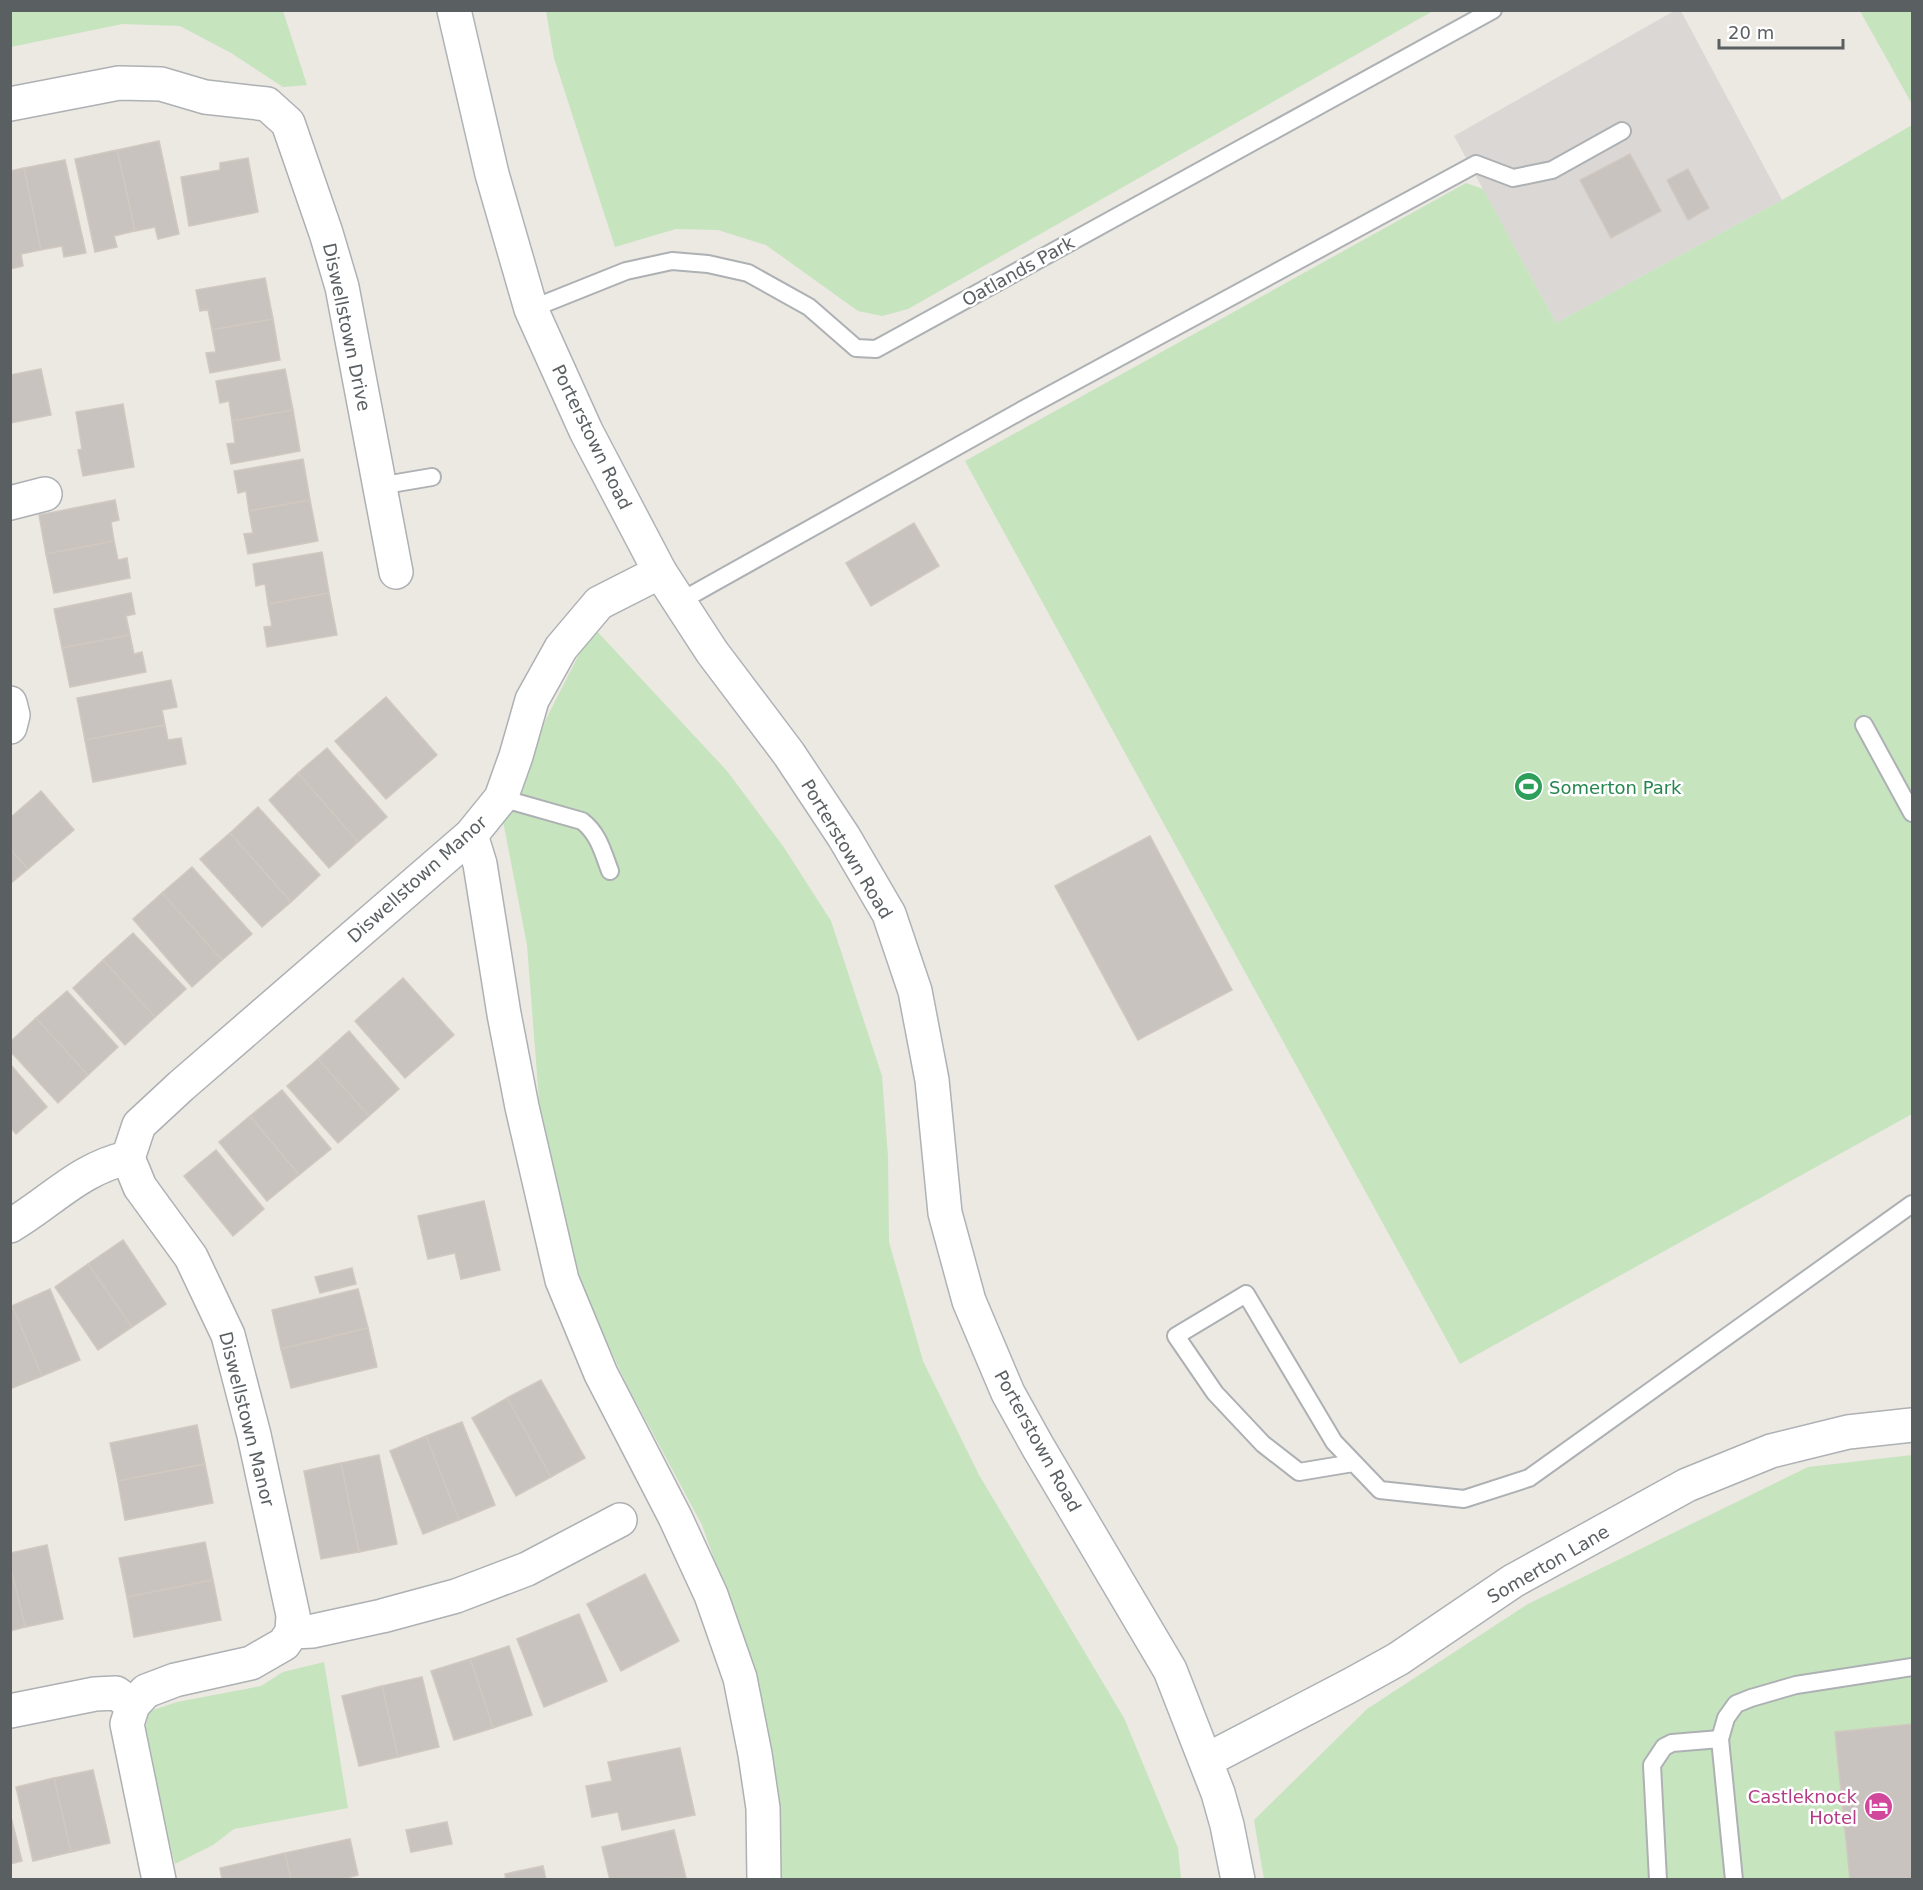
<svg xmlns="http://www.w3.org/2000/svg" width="1923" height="1890" font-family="'DejaVu Sans',sans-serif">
  <rect width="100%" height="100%" fill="#ece8e2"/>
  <polygon fill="#dbd7d4" points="1674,11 1681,11 1782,200 1556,323 1454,136"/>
  <g fill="#c6e4be">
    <polygon points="11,10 283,11 307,85 283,87 231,53 180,26 122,24 11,47"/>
    <polygon points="546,11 546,10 1433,11 908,309 882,316 858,311 766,245 718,230 676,229 615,247 554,58"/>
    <polygon points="1860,11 1912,11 1912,104"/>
    <polygon points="1912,125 1912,1114 1460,1364 965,461 1466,183 1483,189 1556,323 1782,200"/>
    <polygon points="593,627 727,771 783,846 831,921 882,1076 888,1157 889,1242 923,1361 979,1475 1124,1718 1178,1848 1181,1879 781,1879 776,1795 753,1667 702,1525 627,1385 575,1274 540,1113 527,945 503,821 526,770 545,721"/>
    <polygon points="1912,1455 1912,1879 1264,1879 1254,1820 1367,1709 1528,1604 1808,1467"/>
    <polygon points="324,1662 348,1808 234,1829 213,1845 175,1864 153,1781 144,1732 150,1711 177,1702 261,1686 283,1672"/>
  </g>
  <g fill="#c8c3bf" stroke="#d1c8c0" stroke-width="1.5">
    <polygon points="159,141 179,234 158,239 155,227 135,231 117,150"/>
    <polygon points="117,150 135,231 114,236 117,247 95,252 75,159"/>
    <polygon points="1630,154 1661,211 1611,238 1580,180"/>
    <polygon points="248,158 258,212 189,226 181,177 220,170 220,163"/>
    <polygon points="65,160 86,253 64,257 62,246 41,250 24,168"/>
    <polygon points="24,168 41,250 21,254 23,266 10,269 10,171"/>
    <polygon points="1688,169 1709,208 1688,220 1667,180"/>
    <polygon points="265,278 273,319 212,330 208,310 200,311 196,290"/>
    <polygon points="273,319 280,360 210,373 206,353 216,352 212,330"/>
    <polygon points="41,369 51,415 10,423 10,375"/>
    <polygon points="285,369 293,410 232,421 229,401 220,403 216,381"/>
    <polygon points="123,404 134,467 83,476 78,450 82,449 76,412"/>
    <polygon points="293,410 300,451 231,464 227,444 235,443 232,421"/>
    <polygon points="303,459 310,500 249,511 246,491 238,493 234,471"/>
    <polygon points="115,500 119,520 111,522 114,541 46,554 39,515"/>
    <polygon points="310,500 318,541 248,554 244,534 253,533 249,511"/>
    <polygon points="914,523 939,566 871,606 846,563"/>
    <polygon points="114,541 118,560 127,558 130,578 54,593 46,554"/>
    <polygon points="322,552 329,593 268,604 265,584 256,586 253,564"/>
    <polygon points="131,593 135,614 126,616 130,635 62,648 54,609"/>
    <polygon points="329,593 337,635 267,647 264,627 272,626 268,604"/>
    <polygon points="130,635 134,654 142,652 146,672 70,687 62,648"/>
    <polygon points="171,680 177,707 162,710 165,725 85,740 77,698"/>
    <polygon points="386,697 437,755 386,799 335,741"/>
    <polygon points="165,725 168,740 181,738 186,764 93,782 85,740"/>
    <polygon points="327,748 387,817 358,842 298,773"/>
    <polygon points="298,773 358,842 329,868 269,800"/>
    <polygon points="41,791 74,830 28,869 10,849 10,818"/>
    <polygon points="258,807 320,875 291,902 230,833"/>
    <polygon points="230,833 291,902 262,927 200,859"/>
    <polygon points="1150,836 1232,990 1138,1040 1055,886"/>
    <polygon points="10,849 28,869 10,884"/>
    <polygon points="192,867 252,934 222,960 162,893"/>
    <polygon points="162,893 222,960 192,987 133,919"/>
    <polygon points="133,933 186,989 155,1017 103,960"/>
    <polygon points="103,960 155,1017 125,1045 73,988"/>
    <polygon points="403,978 454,1035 405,1078 355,1021"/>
    <polygon points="67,991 118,1047 88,1075 36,1018"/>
    <polygon points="36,1018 88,1075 58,1103 10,1051 10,1042"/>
    <polygon points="349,1031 399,1089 369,1116 318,1059"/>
    <polygon points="318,1059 369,1116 338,1143 287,1086"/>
    <polygon points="10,1064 47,1107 16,1134 10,1127"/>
    <polygon points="282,1090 331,1149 299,1175 250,1116"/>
    <polygon points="250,1116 299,1175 267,1201 219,1142"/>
    <polygon points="216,1150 264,1209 233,1236 184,1176"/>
    <polygon points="484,1201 500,1270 461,1279 455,1253 428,1259 418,1216"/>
    <polygon points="123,1240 166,1304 132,1327 88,1264"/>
    <polygon points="88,1264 132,1327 98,1350 55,1287"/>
    <polygon points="352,1268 356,1284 320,1293 315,1277"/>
    <polygon points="50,1289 80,1360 42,1376 12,1306"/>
    <polygon points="358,1289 368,1328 281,1349 272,1310"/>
    <polygon points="10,1306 12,1306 42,1376 10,1389"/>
    <polygon points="368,1328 377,1367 291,1388 281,1349"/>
    <polygon points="541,1380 585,1458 551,1477 507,1398"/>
    <polygon points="507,1398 551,1477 516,1496 472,1418"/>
    <polygon points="462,1422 495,1505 459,1520 426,1436"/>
    <polygon points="197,1425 205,1464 118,1481 110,1443"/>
    <polygon points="426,1436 459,1520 423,1534 390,1451"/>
    <polygon points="379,1455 397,1544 359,1552 341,1463"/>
    <polygon points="341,1463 359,1552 321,1559 304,1471"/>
    <polygon points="205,1464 213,1503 125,1520 118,1481"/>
    <polygon points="205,1542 213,1580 127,1597 119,1558"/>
    <polygon points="47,1545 63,1619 25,1627 10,1564 10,1553"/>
    <polygon points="10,1564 25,1627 10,1631"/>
    <polygon points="645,1574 679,1641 621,1671 587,1604"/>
    <polygon points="213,1580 221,1620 134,1637 127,1597"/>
    <polygon points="579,1614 607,1681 544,1707 517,1639"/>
    <polygon points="509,1646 532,1715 493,1728 470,1659"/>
    <polygon points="470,1659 493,1728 454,1740 431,1671"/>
    <polygon points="422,1677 439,1747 398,1757 382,1686"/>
    <polygon points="382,1686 398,1757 359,1766 342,1696"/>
    <polygon points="1912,1724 1912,1880 1850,1880 1835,1732"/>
    <polygon points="680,1748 695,1815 622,1830 618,1812 592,1817 586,1786 612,1781 608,1762"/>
    <polygon points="93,1770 110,1843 71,1852 54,1778"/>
    <polygon points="54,1778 71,1852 33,1861 16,1787"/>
    <polygon points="10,1813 22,1861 10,1864"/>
    <polygon points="447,1822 452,1844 411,1852 406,1830"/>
    <polygon points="674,1830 686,1878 610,1880 602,1847"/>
    <polygon points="350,1839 358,1875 339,1880 291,1880 285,1853"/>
    <polygon points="285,1853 291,1880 222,1880 220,1868"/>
    <polygon points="543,1866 546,1880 506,1880 505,1874"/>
  </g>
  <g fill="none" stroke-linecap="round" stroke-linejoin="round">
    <defs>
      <g id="lane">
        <polyline points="531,309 626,271 672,261 708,264 748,273 809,307 856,348 876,349 1493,10"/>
        <polyline points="379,486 432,477"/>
        <polyline points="679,602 1024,409 1476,164 1513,178 1552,170 1622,131"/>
        <polyline points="1864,725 1912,813"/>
        <path d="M 501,798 L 582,821 C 599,834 603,853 610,871"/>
        <polyline points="1353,1463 1299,1472 1263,1444 1215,1393 1176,1336 1246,1294 1334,1442 1380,1490 1464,1499 1529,1478 1912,1204"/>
        <polyline points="1658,1880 1652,1765 1664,1747 1672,1743 1720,1739"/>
        <polyline points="1734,1880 1720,1739 1726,1718 1736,1704 1751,1698 1796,1685 1912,1667"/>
      </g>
      <g id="street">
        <polyline points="10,104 119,83 161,84 205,97 267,104 288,123 326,233 342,287 396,572"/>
        <polyline points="10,503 45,494"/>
        <polyline points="10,703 13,715 10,727"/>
        <polyline points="471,835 480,864 504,1014 522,1107 562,1280 601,1374 675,1517 711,1595 740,1678 755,1754 763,1808 764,1880"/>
        <path d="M 10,1226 C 51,1202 80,1168 128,1158"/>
        <polyline points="292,1632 313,1631 382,1616 456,1596 527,1569 620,1520"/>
        <polyline points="10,1711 95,1694 116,1693 133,1705"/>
        <polyline points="1207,1760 1351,1685 1398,1659 1513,1581 1687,1485 1771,1451 1848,1432 1912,1425"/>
        <polyline points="159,1880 127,1724 133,1705 146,1691 175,1680 251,1663 284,1644 292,1632 293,1615 254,1435 228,1335 191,1257 140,1187 128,1158 139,1125 181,1086 471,835 501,798 516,756 532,700 561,648 599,603 660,572"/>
      </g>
      <polyline id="secondary" points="454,10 492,174 531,309 586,431 660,572 712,652 789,754 844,837 889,914 915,991 932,1080 945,1213 969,1301 1008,1393 1038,1447 1170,1670 1218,1793 1227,1825 1238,1880"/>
    </defs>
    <use href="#lane" stroke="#adb1b4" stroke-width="20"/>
    <use href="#street" stroke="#adb1b4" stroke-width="36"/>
    <use href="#secondary" stroke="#aeb3b7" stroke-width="36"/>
    <use href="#lane" stroke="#fff" stroke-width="16"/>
    <use href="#street" stroke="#fff" stroke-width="33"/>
    <use href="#secondary" stroke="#fff" stroke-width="33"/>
  </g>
  <defs>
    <symbol id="stadium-disc" viewBox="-11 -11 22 22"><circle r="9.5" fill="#2e9e5b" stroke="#fff"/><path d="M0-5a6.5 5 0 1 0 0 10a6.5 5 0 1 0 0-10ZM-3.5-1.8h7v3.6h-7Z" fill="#fff"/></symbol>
    <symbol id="hotel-disc" viewBox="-11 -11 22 22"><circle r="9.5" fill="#d1479c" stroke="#fff"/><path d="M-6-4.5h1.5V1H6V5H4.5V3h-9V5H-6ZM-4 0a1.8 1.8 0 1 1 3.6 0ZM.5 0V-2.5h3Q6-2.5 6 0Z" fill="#fff"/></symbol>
  </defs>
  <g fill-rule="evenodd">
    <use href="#stadium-disc" x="1512" y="770" width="33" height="33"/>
    <use href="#hotel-disc" x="1862" y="1790" width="33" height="33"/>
  </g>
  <g text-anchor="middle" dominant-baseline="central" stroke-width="5" stroke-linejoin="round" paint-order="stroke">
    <g font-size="18" fill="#5a5f62" stroke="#fff">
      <text transform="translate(1018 271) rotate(-29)">Oatlands Park</text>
      <text transform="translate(347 327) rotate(78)">Diswellstown Drive</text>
      <text transform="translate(592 437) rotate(64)">Porterstown Road</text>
      <text transform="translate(847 849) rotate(59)">Porterstown Road</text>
      <text transform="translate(417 879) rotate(-42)">Diswellstown Manor</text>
      <text transform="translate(247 1419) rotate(76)">Diswellstown Manor</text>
      <text transform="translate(1038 1441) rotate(61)">Porterstown Road</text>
      <text transform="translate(1548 1564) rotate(-30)">Somerton Lane</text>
    </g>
    <g font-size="18" fill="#27864d" stroke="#fff" text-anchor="start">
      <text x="1549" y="787">Somerton Park</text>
    </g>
    <g font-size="18" fill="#b23c85" stroke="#fff" text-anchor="end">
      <text x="1857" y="1796">Castleknock<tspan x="1857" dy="21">Hotel</tspan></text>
    </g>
  </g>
  <rect width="1923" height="1890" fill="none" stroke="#5a5f62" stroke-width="24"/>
  <path d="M1719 39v9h124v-9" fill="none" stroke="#5a5f62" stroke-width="3"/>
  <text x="1728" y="39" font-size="18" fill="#5a5f62" stroke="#ffffff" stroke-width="4.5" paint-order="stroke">20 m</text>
</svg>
